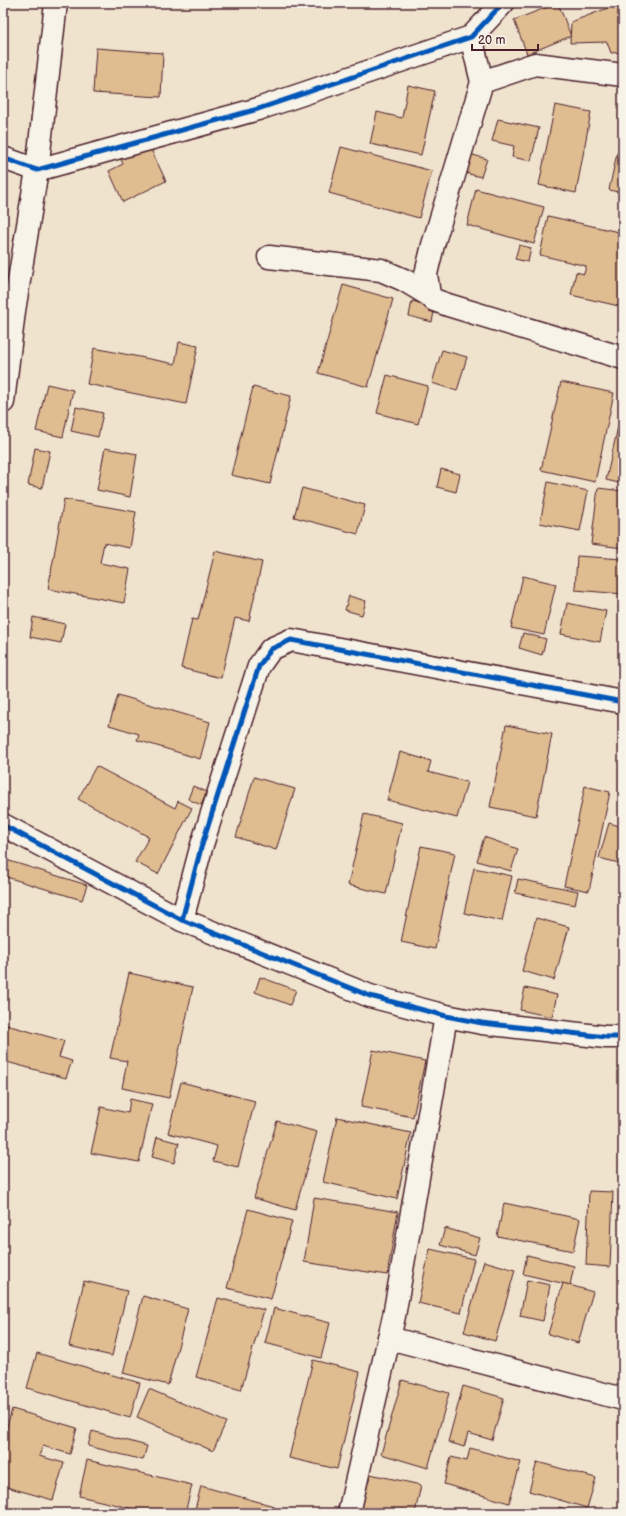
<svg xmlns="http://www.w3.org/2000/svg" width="626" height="1516" font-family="'Balsamiq Sans',sans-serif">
  <rect width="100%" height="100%" fill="#f0e3ce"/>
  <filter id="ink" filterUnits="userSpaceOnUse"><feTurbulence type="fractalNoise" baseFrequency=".025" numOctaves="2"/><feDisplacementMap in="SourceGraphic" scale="8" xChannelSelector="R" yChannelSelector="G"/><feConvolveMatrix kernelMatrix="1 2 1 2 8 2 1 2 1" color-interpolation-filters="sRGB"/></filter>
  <g filter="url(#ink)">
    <g fill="#dfbd91" stroke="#4a1f2b">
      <polygon points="558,3 571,36 527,54 514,20"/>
      <polygon points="621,3 623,3 623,52 611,53 607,42 570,43 571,22"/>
      <polygon points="96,48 163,53 161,97 93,93"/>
      <polygon points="408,85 435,91 421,155 370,144 377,112 402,118"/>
      <polygon points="555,105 591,112 576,193 539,185"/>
      <polygon points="498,119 539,128 531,161 512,157 514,146 492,141"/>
      <polygon points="147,141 166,181 123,202 109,171 123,164 119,155"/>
      <polygon points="341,147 432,171 419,218 329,193"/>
      <polygon points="466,153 487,159 481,177 461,172"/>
      <polygon points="617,153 623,154 623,193 609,190"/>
      <polygon points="476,189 544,207 534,244 467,225"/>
      <polygon points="548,216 623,233 623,307 571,295 576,272 584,274 586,266 540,255"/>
      <polygon points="519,245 531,248 528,262 515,259"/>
      <polygon points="343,285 393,299 368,387 318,373"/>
      <polygon points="412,301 435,307 432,322 409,316"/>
      <polygon points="179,342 198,346 186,404 87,384 94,348 175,364"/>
      <polygon points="442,350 467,357 457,391 432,383"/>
      <polygon points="387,375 428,386 418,424 377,413"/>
      <polygon points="561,382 614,393 595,482 541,470"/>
      <polygon points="47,384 73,390 63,437 36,431"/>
      <polygon points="253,387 291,396 270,484 231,475"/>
      <polygon points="623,404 623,484 606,480"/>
      <polygon points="76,407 103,413 98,437 71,431"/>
      <polygon points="35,448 50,451 42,488 28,485"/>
      <polygon points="105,448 137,454 130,497 97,490"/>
      <polygon points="441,469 460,474 456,492 437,487"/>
      <polygon points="548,482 588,491 580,531 540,523"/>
      <polygon points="302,488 365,505 358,534 294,517"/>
      <polygon points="598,488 623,491 623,548 591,544"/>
      <polygon points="64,499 136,512 130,548 104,543 100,563 130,569 124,603 48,589"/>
      <polygon points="215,551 262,562 249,621 235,618 221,678 181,668 192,619 198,620"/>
      <polygon points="577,556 623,559 623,594 575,590"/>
      <polygon points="523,576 556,584 544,635 511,628"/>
      <polygon points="349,596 366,601 362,615 345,610"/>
      <polygon points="567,603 606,611 600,642 561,634"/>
      <polygon points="33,617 65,624 61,643 30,637"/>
      <polygon points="523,633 546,639 542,655 519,648"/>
      <polygon points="118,695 210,722 200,759 137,740 139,734 109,725"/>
      <polygon points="506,725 552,734 536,816 490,807"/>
      <polygon points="400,752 431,761 428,772 467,782 457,818 387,800"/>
      <polygon points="96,766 175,808 178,801 192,808 158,874 135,862 149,837 78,799"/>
      <polygon points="254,777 295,789 276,850 236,837"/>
      <polygon points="193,786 207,792 201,805 188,799"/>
      <polygon points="585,786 610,792 589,891 564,886"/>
      <polygon points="364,814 402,823 386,894 348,885"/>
      <polygon points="609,823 623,827 623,864 599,858"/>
      <polygon points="484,837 518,849 511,871 477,861"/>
      <polygon points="421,846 455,853 435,949 401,942"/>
      <polygon points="3,859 87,885 82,900 3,876"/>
      <polygon points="474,868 512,876 502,921 464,913"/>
      <polygon points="518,879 578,891 575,905 515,893"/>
      <polygon points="536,918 569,927 554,980 522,971"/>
      <polygon points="129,973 193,987 169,1098 122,1088 127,1061 110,1058"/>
      <polygon points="260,977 296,990 290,1005 255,992"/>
      <polygon points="525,988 557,995 552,1017 520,1010"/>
      <polygon points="3,1024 64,1041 59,1057 72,1061 66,1078 3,1061"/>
      <polygon points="373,1050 425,1061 413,1117 361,1107"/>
      <polygon points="181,1082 255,1101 238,1167 213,1161 217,1146 168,1133"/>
      <polygon points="130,1099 152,1104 139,1162 91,1153 101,1107 128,1113"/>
      <polygon points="337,1117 411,1133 397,1199 323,1182"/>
      <polygon points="277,1121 317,1132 295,1210 254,1198"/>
      <polygon points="157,1137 179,1143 174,1163 152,1157"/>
      <polygon points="621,1185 623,1185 623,1238"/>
      <polygon points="589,1191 613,1192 610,1267 586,1265"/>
      <polygon points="314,1198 398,1212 387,1275 304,1262"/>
      <polygon points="504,1203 580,1219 573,1251 497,1236"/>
      <polygon points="248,1209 292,1221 271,1299 227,1288"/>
      <polygon points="445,1228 480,1238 475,1255 440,1245"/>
      <polygon points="430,1249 474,1259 461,1313 418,1303"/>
      <polygon points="527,1255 574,1266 570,1285 523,1274"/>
      <polygon points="484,1261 515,1270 495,1341 464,1332"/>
      <polygon points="527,1280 550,1285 543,1321 520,1316"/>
      <polygon points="84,1281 127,1291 112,1356 69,1346"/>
      <polygon points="563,1283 593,1292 578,1343 548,1334"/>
      <polygon points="143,1296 188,1309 168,1385 123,1373"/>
      <polygon points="218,1298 264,1310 241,1390 196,1377"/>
      <polygon points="274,1308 330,1323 321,1358 265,1343"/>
      <polygon points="37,1353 140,1383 130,1418 27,1388"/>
      <polygon points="313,1360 360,1372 337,1469 289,1458"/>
      <polygon points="402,1380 449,1393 428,1468 381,1454"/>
      <polygon points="463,1386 504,1398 492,1440 468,1433 464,1447 448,1442"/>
      <polygon points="149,1389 226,1422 213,1451 137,1417"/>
      <polygon points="12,1409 77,1428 70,1454 43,1446 39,1456 64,1463 53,1500 3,1486 3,1441"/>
      <polygon points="92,1431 147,1446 143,1460 88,1446"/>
      <polygon points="470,1448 521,1462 509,1503 444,1484 451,1457 467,1461"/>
      <polygon points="87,1460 192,1485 185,1513 151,1513 79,1496"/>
      <polygon points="537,1462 596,1478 587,1508 529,1491"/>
      <polygon points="370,1474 421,1485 415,1513 361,1513"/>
      <polygon points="201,1486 274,1506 272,1513 194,1513"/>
      <polygon points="559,1507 579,1513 557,1513"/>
    </g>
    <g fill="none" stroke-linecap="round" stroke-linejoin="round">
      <defs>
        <g id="minor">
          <polyline points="471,37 482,82 433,245 426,274 429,295 434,300 448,305 623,358"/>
          <polyline points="482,82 535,64 623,75"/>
          <polyline points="3,158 37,170 258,109 471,37 503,3"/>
          <polyline points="269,257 381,270 404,280 429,295"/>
          <polyline points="3,825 182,920 370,996 446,1016 482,1023 606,1037 623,1037"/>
          <polyline points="182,920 201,848 259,666 271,649 291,640 623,702"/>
          <polyline points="389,1338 623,1399"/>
          <polyline points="349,1513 394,1316 446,1016"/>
        </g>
        <polyline id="major" points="3,402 14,311 37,170 56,3"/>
      </defs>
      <use href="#minor" stroke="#4a1f2b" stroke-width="25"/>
      <use href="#major" stroke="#4a1f2b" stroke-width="25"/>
      <use href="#minor" stroke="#f7f3e8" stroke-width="22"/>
      <use href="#major" stroke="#f7f3e8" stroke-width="22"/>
      <defs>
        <g id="cycleway">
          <polyline points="3,158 37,170 258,109 471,37 503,3"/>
          <polyline points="3,825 182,920 370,996 446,1016 482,1023 606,1037 623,1037"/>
          <polyline points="182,920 201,848 259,666 271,649 291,640 623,702"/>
        </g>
      </defs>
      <use href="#cycleway" stroke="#f7f3e8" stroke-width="8"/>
      <use href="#cycleway" stroke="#0057b8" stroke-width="5"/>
    </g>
  </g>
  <rect width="626" height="1516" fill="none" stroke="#f7f3e8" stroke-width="16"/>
  <rect x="8" y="8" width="610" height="1500" fill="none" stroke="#4a1f2b" stroke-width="1.5" filter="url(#ink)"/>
  <path d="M472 44v6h66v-6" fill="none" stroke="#4a1f2b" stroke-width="2"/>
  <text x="478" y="44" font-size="12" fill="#4a1f2b" stroke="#f7f3e8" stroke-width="3" paint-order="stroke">20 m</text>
</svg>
